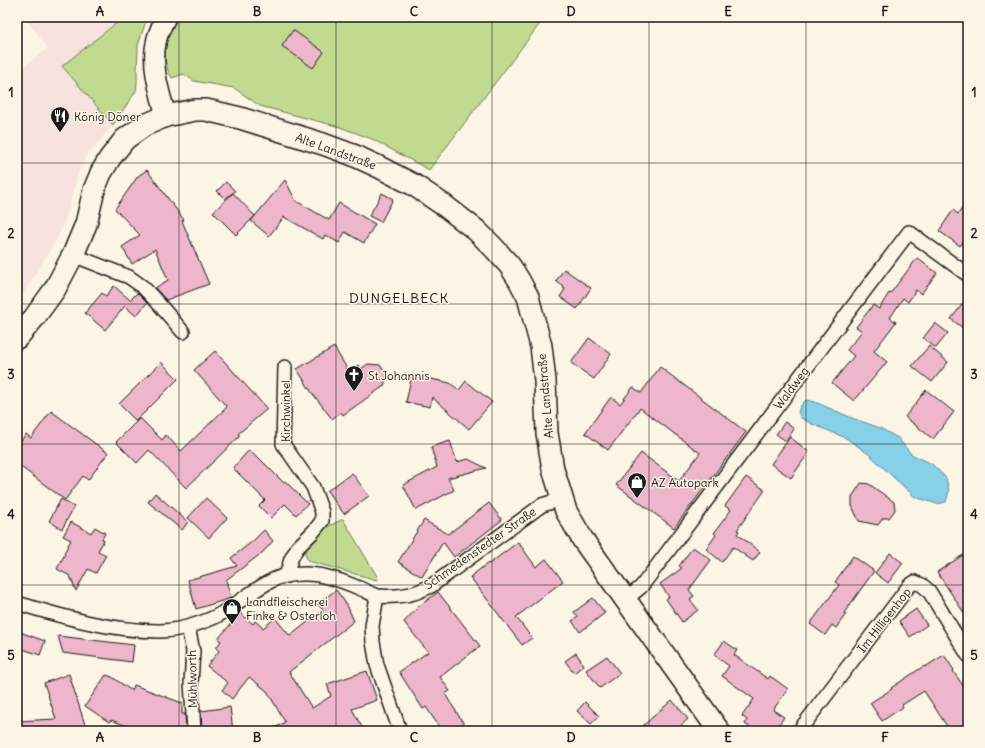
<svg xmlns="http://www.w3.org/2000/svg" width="985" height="748" font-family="Delius,sans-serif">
  <rect width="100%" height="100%" fill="#fcf5e5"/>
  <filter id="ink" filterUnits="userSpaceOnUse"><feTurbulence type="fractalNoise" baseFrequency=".025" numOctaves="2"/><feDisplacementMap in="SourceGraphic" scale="8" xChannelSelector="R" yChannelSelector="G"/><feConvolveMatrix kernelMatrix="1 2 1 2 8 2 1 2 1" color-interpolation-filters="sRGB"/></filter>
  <g filter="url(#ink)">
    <polygon fill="#f8e2dd" points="24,17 124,17 62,66 113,125 87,155 78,174 65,222 57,239 17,305 17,72 48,48"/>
    <g fill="#c1da90" stroke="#6e7b56">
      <polygon points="124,17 149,17 145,24 140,39 138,46 137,69 137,83 136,91 113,125 62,66"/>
      <path d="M 178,17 L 545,17 L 429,170 L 372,139 L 340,127 L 260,106 L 234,88 L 194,81 L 184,74 L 172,78 C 159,56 166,41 176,19 Z"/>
      <polygon points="343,519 378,578 377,580 308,561 305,554 307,546 323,529"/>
    </g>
    <polygon fill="#87d1e8" stroke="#5c8996" points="806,400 815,402 852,418 880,428 898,438 911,454 932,464 946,478 949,491 946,502 937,504 915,497 891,475 870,455 846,438 812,424 801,418 798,412 801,405"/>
    <g fill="#edb6cb" stroke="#1c1c1c">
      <polygon points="293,30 324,52 313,68 282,46"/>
      <polygon points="147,170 184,220 182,221 209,284 166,300 155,288 168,280 155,249 132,264 122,247 140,235 115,209 138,176"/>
      <polygon points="285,180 296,201 329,220 339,203 375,224 364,243 345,232 339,243 325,235 323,239 284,217 269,236 251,221"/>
      <polygon points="226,182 235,191 225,199 217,191"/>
      <polygon points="233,193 255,216 236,235 213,212"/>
      <polygon points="382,193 393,199 381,222 369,216"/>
      <polygon points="968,200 968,235 960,246 939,231 953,210 958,214"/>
      <polygon points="917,258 937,273 921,294 916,290 908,302 903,298 890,318 896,322 874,351 887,362 854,401 832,383 854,356 847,350 862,331 856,327 873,305 879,309 889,293 890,294"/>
      <polygon points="564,269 591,288 577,309 560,297 565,289 563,288 564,287 556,281"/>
      <polygon points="114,286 130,300 137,293 147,303 136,316 125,306 105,330 85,313 102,293 106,296"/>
      <polygon points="968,297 968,332 951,319"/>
      <polygon points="935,323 948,333 936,348 923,338"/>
      <polygon points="589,338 611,354 594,379 571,363"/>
      <polygon points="929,346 948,362 932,382 912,366"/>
      <polygon points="334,347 349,372 358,365 361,369 368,364 380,365 387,374 384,386 343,415 341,412 332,419 310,390 297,369"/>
      <polygon points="215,351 267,409 238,434 240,436 186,488 149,450 137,463 116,442 140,418 162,440 166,435 181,451 227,407 194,370"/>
      <polygon points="161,362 178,379 136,421 119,404"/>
      <polygon points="660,367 746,432 674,528 616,485 641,453 679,481 700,453 640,408 608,450 585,433 611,397 620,404 633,387 641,393"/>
      <polygon points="404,373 450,383 459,390 466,381 492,402 469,429 432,397 430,407 406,402 411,379"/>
      <polygon points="926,390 954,412 933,439 905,417"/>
      <polygon points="51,411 108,453 88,480 83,476 65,500 17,464 17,446 26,434 31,438"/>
      <polygon points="785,422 794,429 786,441 776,434"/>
      <polygon points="790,437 809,452 791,478 771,464"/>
      <polygon points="450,441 457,462 468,459 486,468 448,478 454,490 416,510 403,485 437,467 431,447"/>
      <polygon points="249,450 258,459 259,458 283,482 285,481 308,504 296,515 285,504 271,518 259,506 265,500 233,468"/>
      <polygon points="352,473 369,496 344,514 327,491"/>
      <polygon points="746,477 765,490 737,530 739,531 737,534 760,552 753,561 733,547 722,562 706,549 716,535 714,533 731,510 725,506"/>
      <polygon points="861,483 869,484 894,502 895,510 889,518 883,518 878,525 859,521 852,506 852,497"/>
      <polygon points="155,493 188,522 182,530 148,502"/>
      <polygon points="206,498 227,518 209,538 188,518"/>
      <polygon points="61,499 74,507 62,529 49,521"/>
      <polygon points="489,503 502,520 454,557 443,542 422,577 398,562 424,520 448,534"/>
      <polygon points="71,522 91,533 95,527 105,533 102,539 104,540 98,551 106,555 96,573 88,569 76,591 70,576 57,569 65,554 64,553 71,540 63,536"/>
      <polygon points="264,530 273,541 262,553 226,580 231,597 228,599 196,609 188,580 237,566 231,558 253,541"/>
      <polygon points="518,542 536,567 546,559 563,581 516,617 532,638 522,645 470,577 488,563 489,564"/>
      <polygon points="693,547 711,560 689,590 694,596 690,599 698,610 682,622 666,599 669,597 660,584 682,568 679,566"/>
      <polygon points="890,553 903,563 888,583 875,573"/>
      <polygon points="963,555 968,562 968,619 937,572"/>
      <polygon points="853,556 874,571 844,613 846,614 836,628 832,625 825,635 810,624 839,585 835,582"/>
      <polygon points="336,590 347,605 354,621 289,672 312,708 331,696 327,684 367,671 377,700 352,709 364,731 270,731 285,722 267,691 249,677 232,699 222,690 228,683 207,666 219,651 216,648 221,641 218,639 240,613 253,624 255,621 263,628 275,618 290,636 323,610 317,604"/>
      <polygon points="438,592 480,646 440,677 450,691 445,694 464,724 453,731 442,731 426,707 423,709 399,672 428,652 404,622 418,607"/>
      <polygon points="593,598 605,613 580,632 572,621 578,617 574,612"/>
      <polygon points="916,609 927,625 910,637 899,621"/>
      <polygon points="17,631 45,641 40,655 17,647"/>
      <polygon points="58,636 134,645 132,662 63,653"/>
      <polygon points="724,641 737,650 734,655 768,679 770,676 788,689 773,710 784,717 776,729 770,725 765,731 755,731 745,724 747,720 742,716 754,699 722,676 729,666 714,655"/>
      <polygon points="576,653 584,665 574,673 565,661"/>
      <polygon points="944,655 954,670 953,671 968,693 968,731 950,731 924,691 902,705 903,707 882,721 870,703 892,689 891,688 924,666 925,667"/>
      <polygon points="607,656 620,673 600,688 586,670"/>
      <polygon points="69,674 87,731 17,731 17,721 56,719 44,683"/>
      <polygon points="106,675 112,677 132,691 134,685 182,703 182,714 185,714 186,731 140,731 111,720 109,722 85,706"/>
      <polygon points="672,700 688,719 675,731 637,731"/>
      <polygon points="585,702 599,716 591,724 577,711"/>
      <polygon points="230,707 233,731 202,731 201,711"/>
    </g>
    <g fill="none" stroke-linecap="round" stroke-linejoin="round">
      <defs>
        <g id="street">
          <polyline points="73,255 129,277 143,287 159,304 183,332"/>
          <polyline points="285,367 283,444 313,487 322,512 322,521 313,532 297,548 291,559 286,576"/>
          <polyline points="377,596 372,626 373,642 377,665 400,731"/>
          <polyline points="625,600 641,587 909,232 968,275"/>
          <path d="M 17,603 C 63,617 111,631 159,631 C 177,631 199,624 215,617 C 234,607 251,591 271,581 C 280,576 293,574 303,574 C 320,573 343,581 359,588 C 365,590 372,595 378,596 C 388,597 405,596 414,593 C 420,591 426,588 431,586 L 542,505 L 562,499"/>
          <polyline points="188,627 193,651 191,683 194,731"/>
          <polyline points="799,731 909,586 915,582 922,585 929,591 968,655"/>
        </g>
        <path id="secondary" d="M 166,116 C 160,93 151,67 156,43 C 157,34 162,25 166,17"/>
        <polyline id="primary" points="17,338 34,318 55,289 73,255 86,224 94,190 101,173 110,158 125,139 145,125 166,116 195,110 206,110 240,118 323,144 353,155 379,167 414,185 445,206 476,230 494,248 510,266 519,280 528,297 541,346 545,381 547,433 553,469 566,511 583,540 719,731"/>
      </defs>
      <use href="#street" stroke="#1c1c1c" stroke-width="16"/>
      <use href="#secondary" stroke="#1c1c1c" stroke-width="22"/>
      <use href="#primary" stroke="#1c1c1c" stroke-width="24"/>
      <use href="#street" stroke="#fcf5e5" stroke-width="13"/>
      <use href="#secondary" stroke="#fcf5e5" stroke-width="19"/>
      <use href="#primary" stroke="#fcf5e5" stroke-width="21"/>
    </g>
  </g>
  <path fill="none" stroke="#1c1c1c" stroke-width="1" stroke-opacity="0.55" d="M 179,17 L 179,731M 336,17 L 336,731M 492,17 L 492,731M 649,17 L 649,731M 806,17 L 806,731M 17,163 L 968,163M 17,304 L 968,304M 17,444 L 968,444M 17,585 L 968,585"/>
  <defs>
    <symbol id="restaurant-pin" viewBox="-11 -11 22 30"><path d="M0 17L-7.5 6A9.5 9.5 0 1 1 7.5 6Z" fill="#1c1c1c" stroke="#fcf5e5"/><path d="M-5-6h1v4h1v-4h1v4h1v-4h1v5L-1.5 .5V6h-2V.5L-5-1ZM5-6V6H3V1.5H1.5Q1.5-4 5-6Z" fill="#fff"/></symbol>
    <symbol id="church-pin" viewBox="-11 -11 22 30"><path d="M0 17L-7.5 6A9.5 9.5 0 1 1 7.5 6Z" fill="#1c1c1c" stroke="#fcf5e5"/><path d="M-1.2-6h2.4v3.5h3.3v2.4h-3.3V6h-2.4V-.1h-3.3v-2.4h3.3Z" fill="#fff"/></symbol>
    <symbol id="shop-pin" viewBox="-11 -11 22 30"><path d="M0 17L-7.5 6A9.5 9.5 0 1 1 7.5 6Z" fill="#1c1c1c" stroke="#fcf5e5"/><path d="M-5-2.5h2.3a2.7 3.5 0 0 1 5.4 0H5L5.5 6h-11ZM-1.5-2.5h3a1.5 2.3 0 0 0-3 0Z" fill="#fff"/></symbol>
  </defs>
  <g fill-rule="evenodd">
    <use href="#restaurant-pin" x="49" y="105" width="22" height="30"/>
    <use href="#church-pin" x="343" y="364" width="22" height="30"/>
    <use href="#shop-pin" x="626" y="471" width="22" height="30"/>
    <use href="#shop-pin" x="221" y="597" width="22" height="30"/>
  </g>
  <g text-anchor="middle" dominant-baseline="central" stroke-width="3" stroke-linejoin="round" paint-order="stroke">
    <g font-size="12" fill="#1c1c1c" stroke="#fcf5e5" text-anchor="start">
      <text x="74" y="116">König Döner</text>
      <text x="368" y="375">St.Johannis</text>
      <text x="651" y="482">AZ Autopark</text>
      <text x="246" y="601">Landfleischerei<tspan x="246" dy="14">Finke &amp; Osterloh</tspan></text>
    </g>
    <g font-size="12" fill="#1c1c1c" stroke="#fcf5e5">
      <text transform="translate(336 151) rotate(20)">Alte Landstraße</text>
      <text transform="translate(791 388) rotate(-53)">Waldweg</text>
      <text transform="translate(545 396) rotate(-95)">Alte Landstraße</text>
      <text transform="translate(285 411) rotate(-90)">Kirchwinkel</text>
      <text transform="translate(480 548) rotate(-35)">Schmedenstedter Straße</text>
      <text transform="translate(884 620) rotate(-52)">Im Hilligenhop</text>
      <text transform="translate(192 679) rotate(-91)">Mühlworth</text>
    </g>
    <g font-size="14" letter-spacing="1" fill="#1c1c1c" stroke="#fcf5e5">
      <text x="399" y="298">DUNGELBECK</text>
    </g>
  </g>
  <rect width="985" height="748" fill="none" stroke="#fcf5e5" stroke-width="44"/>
  <rect x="22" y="22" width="941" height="704" fill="none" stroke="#1c1c1c" stroke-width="1.5"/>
  <g font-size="13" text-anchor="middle" font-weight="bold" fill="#1c1c1c">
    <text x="100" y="16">A</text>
    <text x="257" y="16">B</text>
    <text x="414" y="16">C</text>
    <text x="571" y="16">D</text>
    <text x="728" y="16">E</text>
    <text x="885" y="16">F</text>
    <text x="11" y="97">1</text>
    <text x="974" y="97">1</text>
    <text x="11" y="238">2</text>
    <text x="974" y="238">2</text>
    <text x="11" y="379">3</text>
    <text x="974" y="379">3</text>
    <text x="11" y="519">4</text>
    <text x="974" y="519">4</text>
    <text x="11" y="660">5</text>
    <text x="974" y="660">5</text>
    <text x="100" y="742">A</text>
    <text x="257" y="742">B</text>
    <text x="414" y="742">C</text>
    <text x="571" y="742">D</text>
    <text x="728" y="742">E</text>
    <text x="885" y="742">F</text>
  </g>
</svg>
